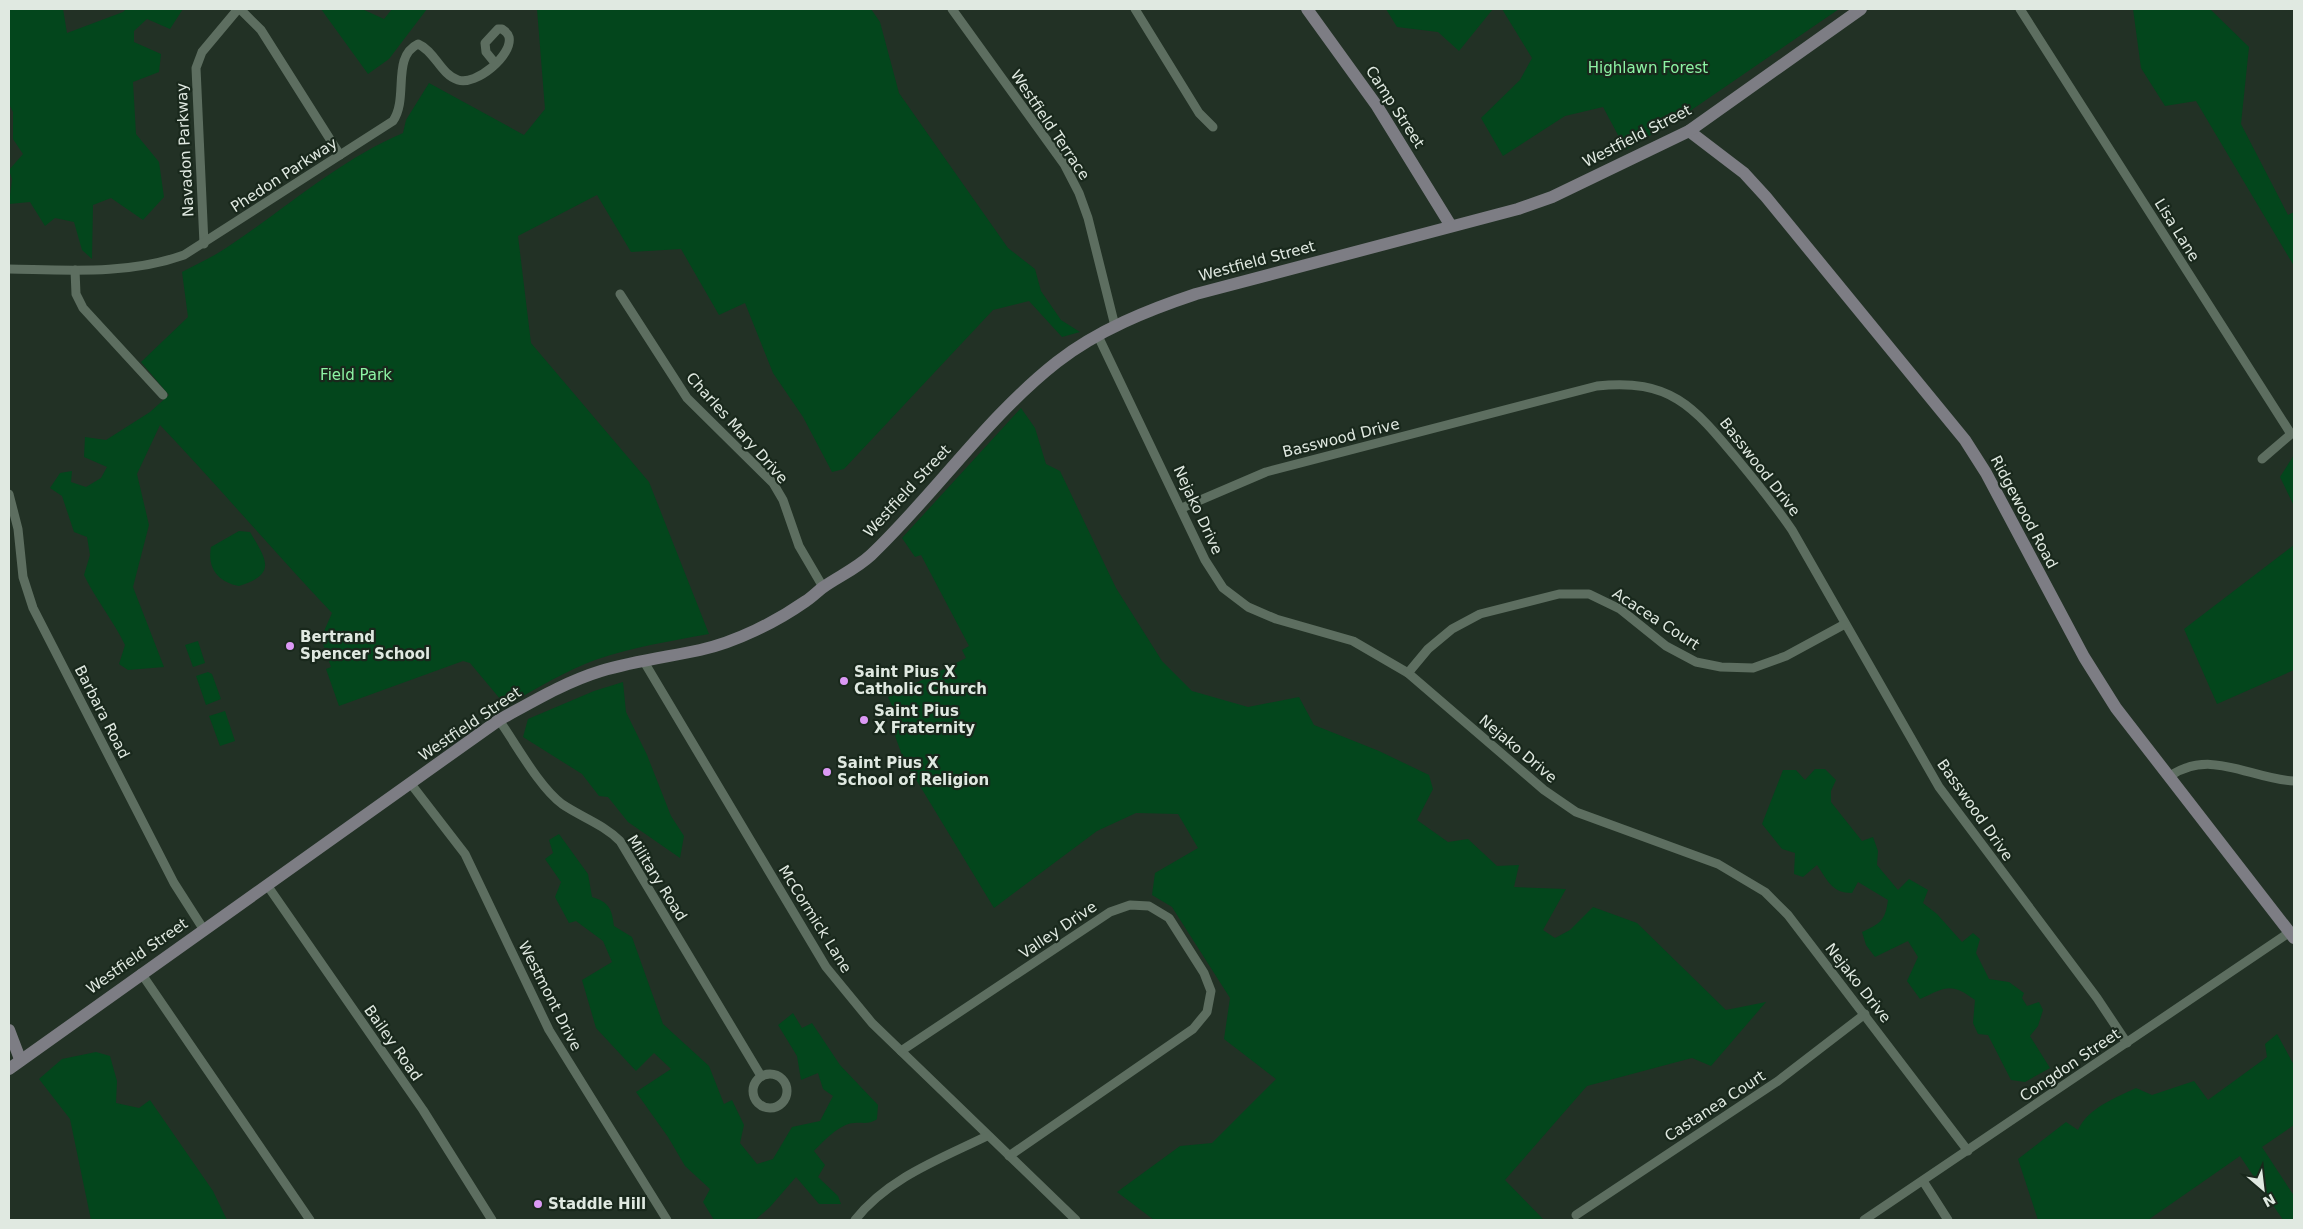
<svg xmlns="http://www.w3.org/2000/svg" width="2303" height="1229" font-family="'DejaVu Sans',sans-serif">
  <rect width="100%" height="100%" fill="#223125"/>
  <g fill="#03461c">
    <polygon points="9,9 63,9 67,33 123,12 126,9 183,9 170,29 147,19 134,31 134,42 161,54 159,72 133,82 136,134 159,162 164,197 143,220 111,198 93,205 92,259 82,250 74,222 55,218 45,226 30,202 9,204 12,179 9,170 23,154 13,139 13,112 9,104"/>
    <polygon points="321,9 362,9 384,19 392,9 427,9 389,59 368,74"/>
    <path d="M 537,9 L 871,9 L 880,22 L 899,93 L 1008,248 L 1035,269 L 1041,291 L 1061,320 L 1080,332 L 1062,337 L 1029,301 L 993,310 L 844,469 L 832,472 L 803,417 L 773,373 L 745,303 L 719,315 L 681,249 L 631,252 L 597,195 L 518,236 L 531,343 L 649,482 L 709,634 C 671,641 632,647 595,660 C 564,672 535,689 506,706 L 470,663 L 463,661 L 339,706 L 326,669 L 331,667 L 321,638 L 332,613 C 274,552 219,487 160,425 L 137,474 L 149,525 L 133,587 L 164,667 L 128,670 L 119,664 L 125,645 C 113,620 96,600 84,575 L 90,555 L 87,537 L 74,532 L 62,496 L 50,488 L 60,473 L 72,471 L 71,482 L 86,487 L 101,478 L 107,467 L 84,457 L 85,437 L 106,440 L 150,412 L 169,395 L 141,362 L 188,317 L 182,272 C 197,264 213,257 226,248 C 284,210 339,160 403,133 L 406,120 L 429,83 L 524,135 L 545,109 Z"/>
    <polygon points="1386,9 1493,9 1459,51 1438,32 1397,27"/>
    <polygon points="1502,9 1839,9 1687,113 1626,150 1603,107 1565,116 1503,156 1481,118 1520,80 1532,58"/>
    <polygon points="2133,9 2210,9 2249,47 2241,124 2288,215 2294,212 2294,266 2196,101 2165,106 2141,68"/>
    <polygon points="1021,408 1035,428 1046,464 1060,471 1116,588 1162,661 1192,691 1248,707 1299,697 1314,725 1379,751 1429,775 1433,789 1417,820 1448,842 1468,839 1497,866 1519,865 1514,887 1566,889 1543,930 1555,938 1570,930 1593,907 1637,923 1726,1010 1766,1002 1711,1066 1692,1058 1587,1086 1505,1180 1544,1220 1154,1220 1117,1192 1180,1146 1212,1143 1276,1079 1224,1039 1230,998 1172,907 1152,895 1155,873 1198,848 1178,814 1136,813 1097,831 994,908 903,758 890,722 898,719 888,697 966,658 962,650 969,646 921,555 915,557 902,538"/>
    <polygon points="2294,455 2294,506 2280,477"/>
    <path d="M 239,531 L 250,532 C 266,559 278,574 239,586 C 218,582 207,568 211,547 Z"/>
    <polygon points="2294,545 2294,670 2217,704 2184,629"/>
    <polygon points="198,641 205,663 193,667 185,645"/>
    <polygon points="208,672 212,674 221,699 206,705 196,676"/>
    <polygon points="623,682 626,712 647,755 671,816 684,836 680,858 628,822 608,797 599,796 582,774 523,737 528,719 594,691"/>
    <polygon points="225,711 235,741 220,746 209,716"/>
    <path d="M 1815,769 L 1825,769 L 1836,780 L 1831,791 L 1831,802 L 1862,841 L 1873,837 L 1878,851 L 1877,865 L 1898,890 L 1909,879 L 1928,890 L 1923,903 L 1937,914 L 1962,942 L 1973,933 L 1980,939 L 1976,953 L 1989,979 L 2009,982 L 2024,993 L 2022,998 L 2027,1006 L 2039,1002 L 2043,1010 L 2038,1026 L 2030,1036 L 2050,1068 L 2025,1082 L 2011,1080 L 1988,1035 L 1978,1034 L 1973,1023 L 1975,1000 C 1951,982 1946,987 1920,999 L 1907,981 L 1918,957 L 1908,941 L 1875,957 L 1866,945 L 1862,932 C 1881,923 1885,921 1888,900 L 1858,882 L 1852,893 C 1832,893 1828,881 1817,865 L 1803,877 L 1794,874 L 1795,853 L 1782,849 L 1762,824 L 1783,770 L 1796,770 L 1805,780 Z"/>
    <path d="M 559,834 L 588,874 L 592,897 C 609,902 612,909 614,926 L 632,937 L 663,1024 L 709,1066 L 724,1104 L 732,1100 L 744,1125 L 740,1143 L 757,1164 L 773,1159 L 792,1127 L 820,1121 L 833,1096 L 823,1089 L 818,1073 L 801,1080 L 797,1056 L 778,1025 L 793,1013 L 802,1028 L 812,1023 L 840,1065 L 878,1105 L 877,1119 C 868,1125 864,1122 854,1123 C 839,1124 824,1141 814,1151 L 825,1165 L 818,1177 L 838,1196 L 841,1204 L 819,1204 L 796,1177 L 770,1207 L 755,1220 L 714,1220 L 703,1202 L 710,1189 L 685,1166 L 668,1137 L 636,1092 L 671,1069 L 654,1053 L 636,1071 L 596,1028 L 582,980 L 612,962 L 603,941 L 576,921 L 569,923 L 555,897 L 561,882 L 545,859 L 553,853 L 549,840 Z"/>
    <path d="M 2277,1034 L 2294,1065 L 2294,1125 L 2262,1147 L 2294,1196 L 2294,1220 L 2283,1220 L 2240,1156 L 2148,1220 L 2038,1220 L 2018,1159 L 2066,1122 L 2078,1130 C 2088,1108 2115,1098 2136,1088 L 2152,1095 L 2194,1081 L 2208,1100 L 2267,1057 L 2265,1044 Z"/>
    <polygon points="96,1052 110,1056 117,1081 116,1103 139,1108 150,1100 213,1191 227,1220 91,1220 70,1119 39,1079 62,1059"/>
  </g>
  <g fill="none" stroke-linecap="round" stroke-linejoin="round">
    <g stroke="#5d6e60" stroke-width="9">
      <polyline points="240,9 261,30 340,155"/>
      <polyline points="952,9 1064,164 1079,193 1088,218 1115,326"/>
      <polyline points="1135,9 1199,113 1213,127"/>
      <polyline points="2020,9 2291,434 2262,459"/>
      <polyline points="204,244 196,68 202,52 238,9"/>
      <path d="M 9,269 C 67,270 128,275 184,255 L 393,121 C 409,98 391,57 418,44 C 435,51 440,74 458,80 C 476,86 513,55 509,37 C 508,33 505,31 502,29 L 498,29 L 485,43 L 486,52 L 495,63"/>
      <polyline points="75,270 76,294 83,308 163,395"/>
      <polyline points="620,294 687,398 773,483 783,500 799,546 823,587"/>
      <polyline points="1098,336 1205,560 1223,588 1248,607 1276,619 1353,641 1408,673 1544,790 1576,812 1718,864 1765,892 1788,915 1968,1151"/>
      <polyline points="9,494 18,529 23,577 33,608 174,883 204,930"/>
      <path d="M 1182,508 L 1266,472 L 1597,386 C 1671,378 1694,407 1738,460 C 1757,483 1775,505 1792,530 L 1939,787 L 2097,998 L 2127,1043"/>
      <polyline points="643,660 826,967 872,1023 1076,1220"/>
      <polyline points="1408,673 1428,649 1452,629 1480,614 1559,594 1589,594 1620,609 1666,646 1696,662 1721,667 1753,668 1786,656 1845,624"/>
      <path d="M 499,720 C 516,744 539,787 562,804 C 581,817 603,824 620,841 L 761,1076"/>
      <path d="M 2170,776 C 2211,748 2250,779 2294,781"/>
      <polyline points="411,784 465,854 549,1030 667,1220"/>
      <polyline points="267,885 423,1110 492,1220"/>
      <polyline points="141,973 310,1220"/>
      <polyline points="901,1051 1110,912 1130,905 1149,906 1169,918 1204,973 1211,991 1207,1012 1193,1029 1009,1156"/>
      <circle cx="770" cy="1091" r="17"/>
      <polyline points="1923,1181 1948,1220"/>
      <polyline points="1576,1215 1778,1081 1865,1014"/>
      <path d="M 855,1220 C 888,1178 940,1159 987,1136"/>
      <polyline points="1864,1220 2290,932"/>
    </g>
    <g stroke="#7d7d84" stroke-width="12">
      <polyline points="1307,9 1377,106 1451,226"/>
      <polyline points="1689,131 1744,173 1766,197 1965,440 1986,473 2084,657 2116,708 2294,938"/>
      <polyline points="9,1030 20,1059"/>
      <path d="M 9,1069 L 499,720 C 532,702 565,682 601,671 C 634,661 667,657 700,650 C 736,642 776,622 806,601 C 812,597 817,592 822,588 C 839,576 856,569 871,555 C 936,493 987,417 1057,362 C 1098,330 1148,310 1196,294 L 1518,209 L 1552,197 L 1689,131 L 1861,9"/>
    </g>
  </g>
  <g fill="#dc99f5" stroke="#19281c" stroke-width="2">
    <circle cx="290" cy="646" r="5"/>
    <circle cx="844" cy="681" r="5"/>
    <circle cx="864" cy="720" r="5"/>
    <circle cx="827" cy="772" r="5"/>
    <circle cx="538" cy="1204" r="5"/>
  </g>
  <g text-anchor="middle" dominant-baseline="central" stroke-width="4.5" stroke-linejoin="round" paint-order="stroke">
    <g font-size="15" fill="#8df3a4" stroke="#19281c">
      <text x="1648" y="68">Highlawn Forest</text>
      <text x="356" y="375">Field Park</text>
    </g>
    <g font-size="15" fill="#e0e9e1" stroke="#19281c">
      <text transform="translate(1395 107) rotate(57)">Camp Street</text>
      <text transform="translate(1050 125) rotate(56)">Westfield Terrace</text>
      <text transform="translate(1637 136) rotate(-27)">Westfield Street</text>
      <text transform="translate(185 150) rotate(-93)">Navadon Parkway</text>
      <text transform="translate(284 175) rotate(-33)">Phedon Parkway</text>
      <text transform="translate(2177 230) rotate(58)">Lisa Lane</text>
      <text transform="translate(1257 261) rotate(-15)">Westfield Street</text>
      <text transform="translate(737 428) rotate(48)">Charles Mary Drive</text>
      <text transform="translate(1341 438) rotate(-14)">Basswood Drive</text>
      <text transform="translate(1760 467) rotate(52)">Basswood Drive</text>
      <text transform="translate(907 491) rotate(-47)">Westfield Street</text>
      <text transform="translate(1198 510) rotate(65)">Nejako Drive</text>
      <text transform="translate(2024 512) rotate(62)">Ridgewood Road</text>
      <text transform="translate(1656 619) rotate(33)">Acacea Court</text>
      <text transform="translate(102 712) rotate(63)">Barbara Road</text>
      <text transform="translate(470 724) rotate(-34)">Westfield Street</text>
      <text transform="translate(1518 749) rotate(40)">Nejako Drive</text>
      <text transform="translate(1975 810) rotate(55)">Basswood Drive</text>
      <text transform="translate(657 878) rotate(58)">Military Road</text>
      <text transform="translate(815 919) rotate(58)">McCormick Lane</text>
      <text transform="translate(1058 930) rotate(-34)">Valley Drive</text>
      <text transform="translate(137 956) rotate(-35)">Westfield Street</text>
      <text transform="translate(1858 983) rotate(52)">Nejako Drive</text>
      <text transform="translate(550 996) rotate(63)">Westmont Drive</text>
      <text transform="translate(393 1043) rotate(55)">Bailey Road</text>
      <text transform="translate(2070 1065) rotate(-34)">Congdon Street</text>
      <text transform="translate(1715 1106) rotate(-33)">Castanea Court</text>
    </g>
    <g font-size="15" font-weight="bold" fill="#e0e9e1" stroke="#19281c" text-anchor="start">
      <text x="300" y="637">Bertrand<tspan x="300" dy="17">Spencer School</tspan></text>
      <text x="854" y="672">Saint Pius X<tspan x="854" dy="17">Catholic Church</tspan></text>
      <text x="874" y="711">Saint Pius<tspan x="874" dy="17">X Fraternity</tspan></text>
      <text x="837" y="763">Saint Pius X<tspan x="837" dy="17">School of Religion</tspan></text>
      <text x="548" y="1204">Staddle Hill</text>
    </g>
  </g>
  <rect width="2303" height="1229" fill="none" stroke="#e0e9e1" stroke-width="20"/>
  <g transform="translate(2263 1189) rotate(152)" stroke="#19281c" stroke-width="4" paint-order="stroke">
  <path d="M0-4L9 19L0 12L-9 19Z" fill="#e0e9e1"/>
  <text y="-8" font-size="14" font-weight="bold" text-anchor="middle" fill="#e0e9e1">N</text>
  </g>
</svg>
